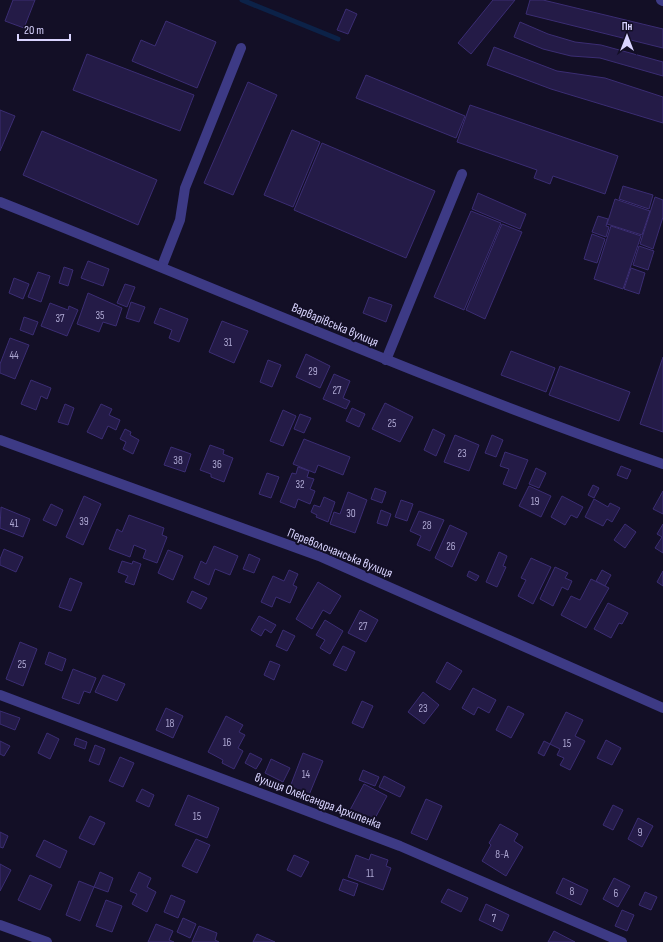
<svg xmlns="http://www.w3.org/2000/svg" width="663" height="942" font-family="'Sofia Sans Condensed',sans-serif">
  <rect width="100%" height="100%" fill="#130f26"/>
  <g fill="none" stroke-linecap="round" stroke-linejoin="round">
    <polyline stroke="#0c2248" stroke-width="5" points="242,0 338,39"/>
  </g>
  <g fill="#241b47" stroke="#3b2d73">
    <polygon points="13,0 35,0 24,28 5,21"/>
    <polygon points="493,0 515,0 471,54 458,43"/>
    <polygon points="530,0 543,0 663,29 663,48 526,14"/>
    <polygon points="346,9 357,14 348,34 337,30"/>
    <polygon points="166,21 216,42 197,88 132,61 141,40 155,46"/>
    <polygon points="520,22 548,34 575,42 601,45 663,62 663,76 600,58 571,56 543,49 514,37"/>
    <polygon points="494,47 557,71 605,78 663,97 663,123 551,89 487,65"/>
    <polygon points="87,54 194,95 180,131 73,90"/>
    <polygon points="366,75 465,116 456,138 356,98"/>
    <polygon points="248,82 277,95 233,195 204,183"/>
    <polygon points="470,105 618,156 605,194 553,176 550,184 534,178 537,170 457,142"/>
    <polygon points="0,110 15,116 0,151"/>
    <polygon points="292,130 320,142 293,207 264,195"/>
    <polygon points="42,131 157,180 138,225 23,175"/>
    <polygon points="322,143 435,191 406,258 294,210"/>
    <polygon points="623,186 653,195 649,209 619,199"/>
    <polygon points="478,193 526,214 520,229 472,209"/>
    <polygon points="655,197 663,200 663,217 653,249 640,244"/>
    <polygon points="615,199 650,211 642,235 607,224"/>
    <polygon points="471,211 501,223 464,310 434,297"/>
    <polygon points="598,216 608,219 606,226 609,227 606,237 592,232"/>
    <polygon points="502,224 522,232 485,319 466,310"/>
    <polygon points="611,226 641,236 623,289 594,279"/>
    <polygon points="592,234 605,239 597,263 584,259"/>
    <polygon points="639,246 654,251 648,270 633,265"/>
    <polygon points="88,261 109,269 103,286 81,278"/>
    <polygon points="64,267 73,270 68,286 59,283"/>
    <polygon points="631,268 645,273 639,294 624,289"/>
    <polygon points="38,272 50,276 41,302 28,297"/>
    <polygon points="14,278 29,284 23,299 9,293"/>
    <polygon points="125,284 135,287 127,307 117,303"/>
    <polygon points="88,293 122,308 116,326 103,322 99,332 77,324"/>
    <polygon points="369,297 392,305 386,322 363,313"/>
    <polygon points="131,302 145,307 139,322 126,318"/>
    <polygon points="50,303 68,310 69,306 78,310 67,336 41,326"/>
    <polygon points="160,308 188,319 179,342 169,338 172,330 154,323"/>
    <polygon points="24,317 38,322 33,335 20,330"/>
    <polygon points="222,321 248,331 234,363 209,352"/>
    <polygon points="10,338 29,345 15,379 0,373 0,364"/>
    <polygon points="511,351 555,368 546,392 501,375"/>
    <polygon points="306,354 330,366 320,388 296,377"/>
    <polygon points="663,357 663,432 640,424"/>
    <polygon points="268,360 281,365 272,387 260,382"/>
    <polygon points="560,366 630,392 619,421 549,395"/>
    <polygon points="334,374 350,381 343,398 350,401 346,409 323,399"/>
    <polygon points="31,380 51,388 47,399 41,396 36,410 21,404"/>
    <polygon points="385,403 413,417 400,442 372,429"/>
    <polygon points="65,404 74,408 68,425 58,422"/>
    <polygon points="101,404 112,409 109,415 120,420 116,430 108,426 102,439 87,432"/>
    <polygon points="352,408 365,414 359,427 346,421"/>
    <polygon points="283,410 296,416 283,446 270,441"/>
    <polygon points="300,414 311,418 304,433 294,429"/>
    <polygon points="125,429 131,432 130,435 139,440 133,454 123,449 126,442 120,439"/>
    <polygon points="433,429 445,435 436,456 424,450"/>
    <polygon points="455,435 479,445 469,471 444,462"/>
    <polygon points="492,435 503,440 496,457 485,453"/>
    <polygon points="304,439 350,457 343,475 318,465 315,473 293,464"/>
    <polygon points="210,445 224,450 223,454 233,458 224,482 211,477 211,474 200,470"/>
    <polygon points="171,447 191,454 185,472 164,465"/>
    <polygon points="505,452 528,460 516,489 503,484 509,469 500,466"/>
    <polygon points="621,466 631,470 627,479 617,475"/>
    <polygon points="298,467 309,471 307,477 314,479 310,489 315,491 310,504 298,499 295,508 280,502 292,473 296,474"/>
    <polygon points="536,468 546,473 539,488 529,484"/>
    <polygon points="267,473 279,477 271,498 259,494"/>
    <polygon points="593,485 599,488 594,498 588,495"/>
    <polygon points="529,486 551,496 541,517 519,506"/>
    <polygon points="375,488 386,492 382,503 371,499"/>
    <polygon points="663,491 663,514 653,509"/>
    <polygon points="348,492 367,500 355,533 330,524 334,512 340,514"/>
    <polygon points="84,496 101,504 83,545 66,537"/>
    <polygon points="562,496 583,507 577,518 571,515 565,525 551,517"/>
    <polygon points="324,497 335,502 328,522 316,517 317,515 311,512 314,505 320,507"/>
    <polygon points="594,499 608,507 610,503 620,508 612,522 607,519 603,526 585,517"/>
    <polygon points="401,500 413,504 407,521 395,517"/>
    <polygon points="51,504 63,510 56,526 43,520"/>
    <polygon points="1,507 30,519 23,537 0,528"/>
    <polygon points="381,510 391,514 387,526 377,523"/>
    <polygon points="419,511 444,520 430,551 417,545 421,536 410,531"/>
    <polygon points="129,515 164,528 162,535 167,537 157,563 143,558 146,550 134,545 130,557 109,549 117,529 122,532"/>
    <polygon points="625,524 636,532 625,548 614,540"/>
    <polygon points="663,524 663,553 655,548 662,537 657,534"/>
    <polygon points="450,525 467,533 452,567 435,558"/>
    <polygon points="214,546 238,556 230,575 215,569 209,585 194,578 201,561 206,564"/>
    <polygon points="4,549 23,557 16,572 0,565 0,559"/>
    <polygon points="168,550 183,556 173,580 158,573"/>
    <polygon points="499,552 507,556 503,566 506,567 497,587 486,582"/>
    <polygon points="249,554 260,559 254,573 243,569"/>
    <polygon points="531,558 551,567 533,604 518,596 526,580 521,578"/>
    <polygon points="122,561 132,564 133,561 141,564 134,585 125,582 128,576 118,572"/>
    <polygon points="555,567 568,573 565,578 572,581 568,590 562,587 553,606 540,599"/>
    <polygon points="289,570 298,574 293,585 297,587 290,603 276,597 272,607 261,602 273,576 284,581"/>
    <polygon points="602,570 611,575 605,586 596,581"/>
    <polygon points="469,571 479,576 476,581 467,576"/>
    <polygon points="663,571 663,586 657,582"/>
    <polygon points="70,578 82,583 71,611 59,607"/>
    <polygon points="591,579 609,588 586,628 561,615 571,596 580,600"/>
    <polygon points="318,582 341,596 330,614 323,610 312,629 296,619"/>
    <polygon points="192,591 207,598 201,609 187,602"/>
    <polygon points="608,603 628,613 622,624 619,623 611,638 594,629"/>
    <polygon points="360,610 378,620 366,642 348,633"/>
    <polygon points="259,616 276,625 271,633 265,629 261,636 251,630"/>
    <polygon points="325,620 343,631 330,654 320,648 325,640 316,635"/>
    <polygon points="283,630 295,636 287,651 276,646"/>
    <polygon points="20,642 37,649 23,686 6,679"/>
    <polygon points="343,646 355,652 346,671 333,665"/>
    <polygon points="49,652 66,659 62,671 45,664"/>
    <polygon points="270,661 280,665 274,680 264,675"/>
    <polygon points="447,662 462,671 450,690 436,682"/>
    <polygon points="73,669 96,678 90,693 84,691 79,704 62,698"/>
    <polygon points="103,675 125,684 117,701 95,692"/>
    <polygon points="473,688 496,700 489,713 478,707 474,715 462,708"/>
    <polygon points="423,692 439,705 424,724 408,712"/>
    <polygon points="362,701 373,706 363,728 352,723"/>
    <polygon points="508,706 524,714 511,738 496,730"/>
    <polygon points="166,708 183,716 173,738 156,730"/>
    <polygon points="0,711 20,718 15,730 0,724"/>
    <polygon points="566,712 583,720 575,736 585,741 570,770 560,765 564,758 557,755 560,749 550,744"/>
    <polygon points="226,716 243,725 239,732 245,735 238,748 243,751 234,769 222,763 223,760 208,752"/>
    <polygon points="47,733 59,739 50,759 38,753"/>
    <polygon points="76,738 87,742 85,749 74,745"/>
    <polygon points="606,740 621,748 612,765 597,758"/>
    <polygon points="0,741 10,746 4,756 0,754"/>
    <polygon points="544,741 550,744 544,756 538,753"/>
    <polygon points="95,745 105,749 99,765 89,761"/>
    <polygon points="250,753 262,759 256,769 245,763"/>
    <polygon points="303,753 323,761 309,795 290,787"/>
    <polygon points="120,757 134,763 123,787 109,781"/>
    <polygon points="271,759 290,768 283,782 265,773"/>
    <polygon points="363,770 379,777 375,786 359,780"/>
    <polygon points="384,776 405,787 400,797 379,787"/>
    <polygon points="364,784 387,796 373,822 350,810"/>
    <polygon points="142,789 154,795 149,807 136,801"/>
    <polygon points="188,795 219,808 207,838 175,825"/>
    <polygon points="426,799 442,806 427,840 411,833"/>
    <polygon points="613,805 623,810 613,830 603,825"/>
    <polygon points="90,816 105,823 94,845 79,838"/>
    <polygon points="638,818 653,826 642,847 628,839"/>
    <polygon points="500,824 518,834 514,841 523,847 506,876 482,861 491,845 489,843"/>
    <polygon points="0,832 8,836 3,848 0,847"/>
    <polygon points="196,839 210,845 197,873 182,866"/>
    <polygon points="44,840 67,851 60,868 36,856"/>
    <polygon points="371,854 388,860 386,866 391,868 383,890 348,877 356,855 369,860"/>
    <polygon points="294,855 309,862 301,877 287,870"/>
    <polygon points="0,864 11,870 0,891"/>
    <polygon points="100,872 113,878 108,892 94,887"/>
    <polygon points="139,872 151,878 147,887 156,892 147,912 132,904 137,894 130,891"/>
    <polygon points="30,875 52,885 40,910 18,900"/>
    <polygon points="563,878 588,890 581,905 556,893"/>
    <polygon points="614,878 630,886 618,907 603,899"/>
    <polygon points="343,879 358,884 354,896 339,890"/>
    <polygon points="79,881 94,887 80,921 66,915"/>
    <polygon points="448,889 468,898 461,912 441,902"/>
    <polygon points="645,892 657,897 651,910 639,905"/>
    <polygon points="171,895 185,901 178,918 164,912"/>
    <polygon points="106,900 122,906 112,932 96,926"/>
    <polygon points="486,904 509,915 502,931 479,920"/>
    <polygon points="622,910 634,915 627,931 615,926"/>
    <polygon points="183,918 196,924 190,938 177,932"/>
    <polygon points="156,924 173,931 169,940 174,942 148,942"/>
    <polygon points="199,926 217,933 215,940 219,942 192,942"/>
    <polygon points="554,931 575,942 548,942"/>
    <polygon points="257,934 275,942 253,942"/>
  </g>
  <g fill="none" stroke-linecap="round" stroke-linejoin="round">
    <g stroke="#3d3a85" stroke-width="10">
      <polyline points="162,266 180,220 185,188 241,48"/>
      <polyline points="386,360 462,174"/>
    </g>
    <g stroke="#3d3a85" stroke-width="10">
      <polyline points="661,0 663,1"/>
      <path d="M 0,202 C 221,290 438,386 663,464"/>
      <polyline points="0,440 319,556 663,708"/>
      <polyline points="0,695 400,846 622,942"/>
      <polyline points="0,925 47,942"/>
    </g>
  </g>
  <g text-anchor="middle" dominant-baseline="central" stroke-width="4" stroke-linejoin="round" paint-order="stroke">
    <g font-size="11" fill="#aca6d1">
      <text x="100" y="315">35</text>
      <text x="60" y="318">37</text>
      <text x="228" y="342">31</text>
      <text x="14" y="355">44</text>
      <text x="313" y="371">29</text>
      <text x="337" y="390">27</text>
      <text x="392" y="423">25</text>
      <text x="462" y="453">23</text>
      <text x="178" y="460">38</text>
      <text x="217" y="464">36</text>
      <text x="300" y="484">32</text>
      <text x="535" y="501">19</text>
      <text x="351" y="513">30</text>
      <text x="84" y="521">39</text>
      <text x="14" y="523">41</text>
      <text x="427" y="525">28</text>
      <text x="451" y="546">26</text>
      <text x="363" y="626">27</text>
      <text x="22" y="664">25</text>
      <text x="423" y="708">23</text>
      <text x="170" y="723">18</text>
      <text x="227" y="742">16</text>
      <text x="567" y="743">15</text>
      <text x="306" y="774">14</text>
      <text x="197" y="816">15</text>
      <text x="640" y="832">9</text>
      <text x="502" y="854">8-А</text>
      <text x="370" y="873">11</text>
      <text x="572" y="891">8</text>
      <text x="616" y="893">6</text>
      <text x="494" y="918">7</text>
    </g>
    <g font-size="13" fill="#d9d4ff" stroke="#130f26">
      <text transform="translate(335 325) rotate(23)">Варварівська вулиця</text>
      <text transform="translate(340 553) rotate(22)">Переволочанська вулиця</text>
      <text transform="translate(318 801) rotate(21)">вулиця Олександра Архипенка</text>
    </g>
  </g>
  <g transform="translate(627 36)" stroke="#130f26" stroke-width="3" paint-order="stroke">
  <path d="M0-3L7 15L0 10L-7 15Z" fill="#d9d4ff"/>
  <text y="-6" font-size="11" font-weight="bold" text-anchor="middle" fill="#d9d4ff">Пн</text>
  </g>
  <path d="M18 34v6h52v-6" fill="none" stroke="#d9d4ff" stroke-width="2"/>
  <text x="24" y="34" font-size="12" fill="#d9d4ff" stroke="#130f26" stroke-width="3" paint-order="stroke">20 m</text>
</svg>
